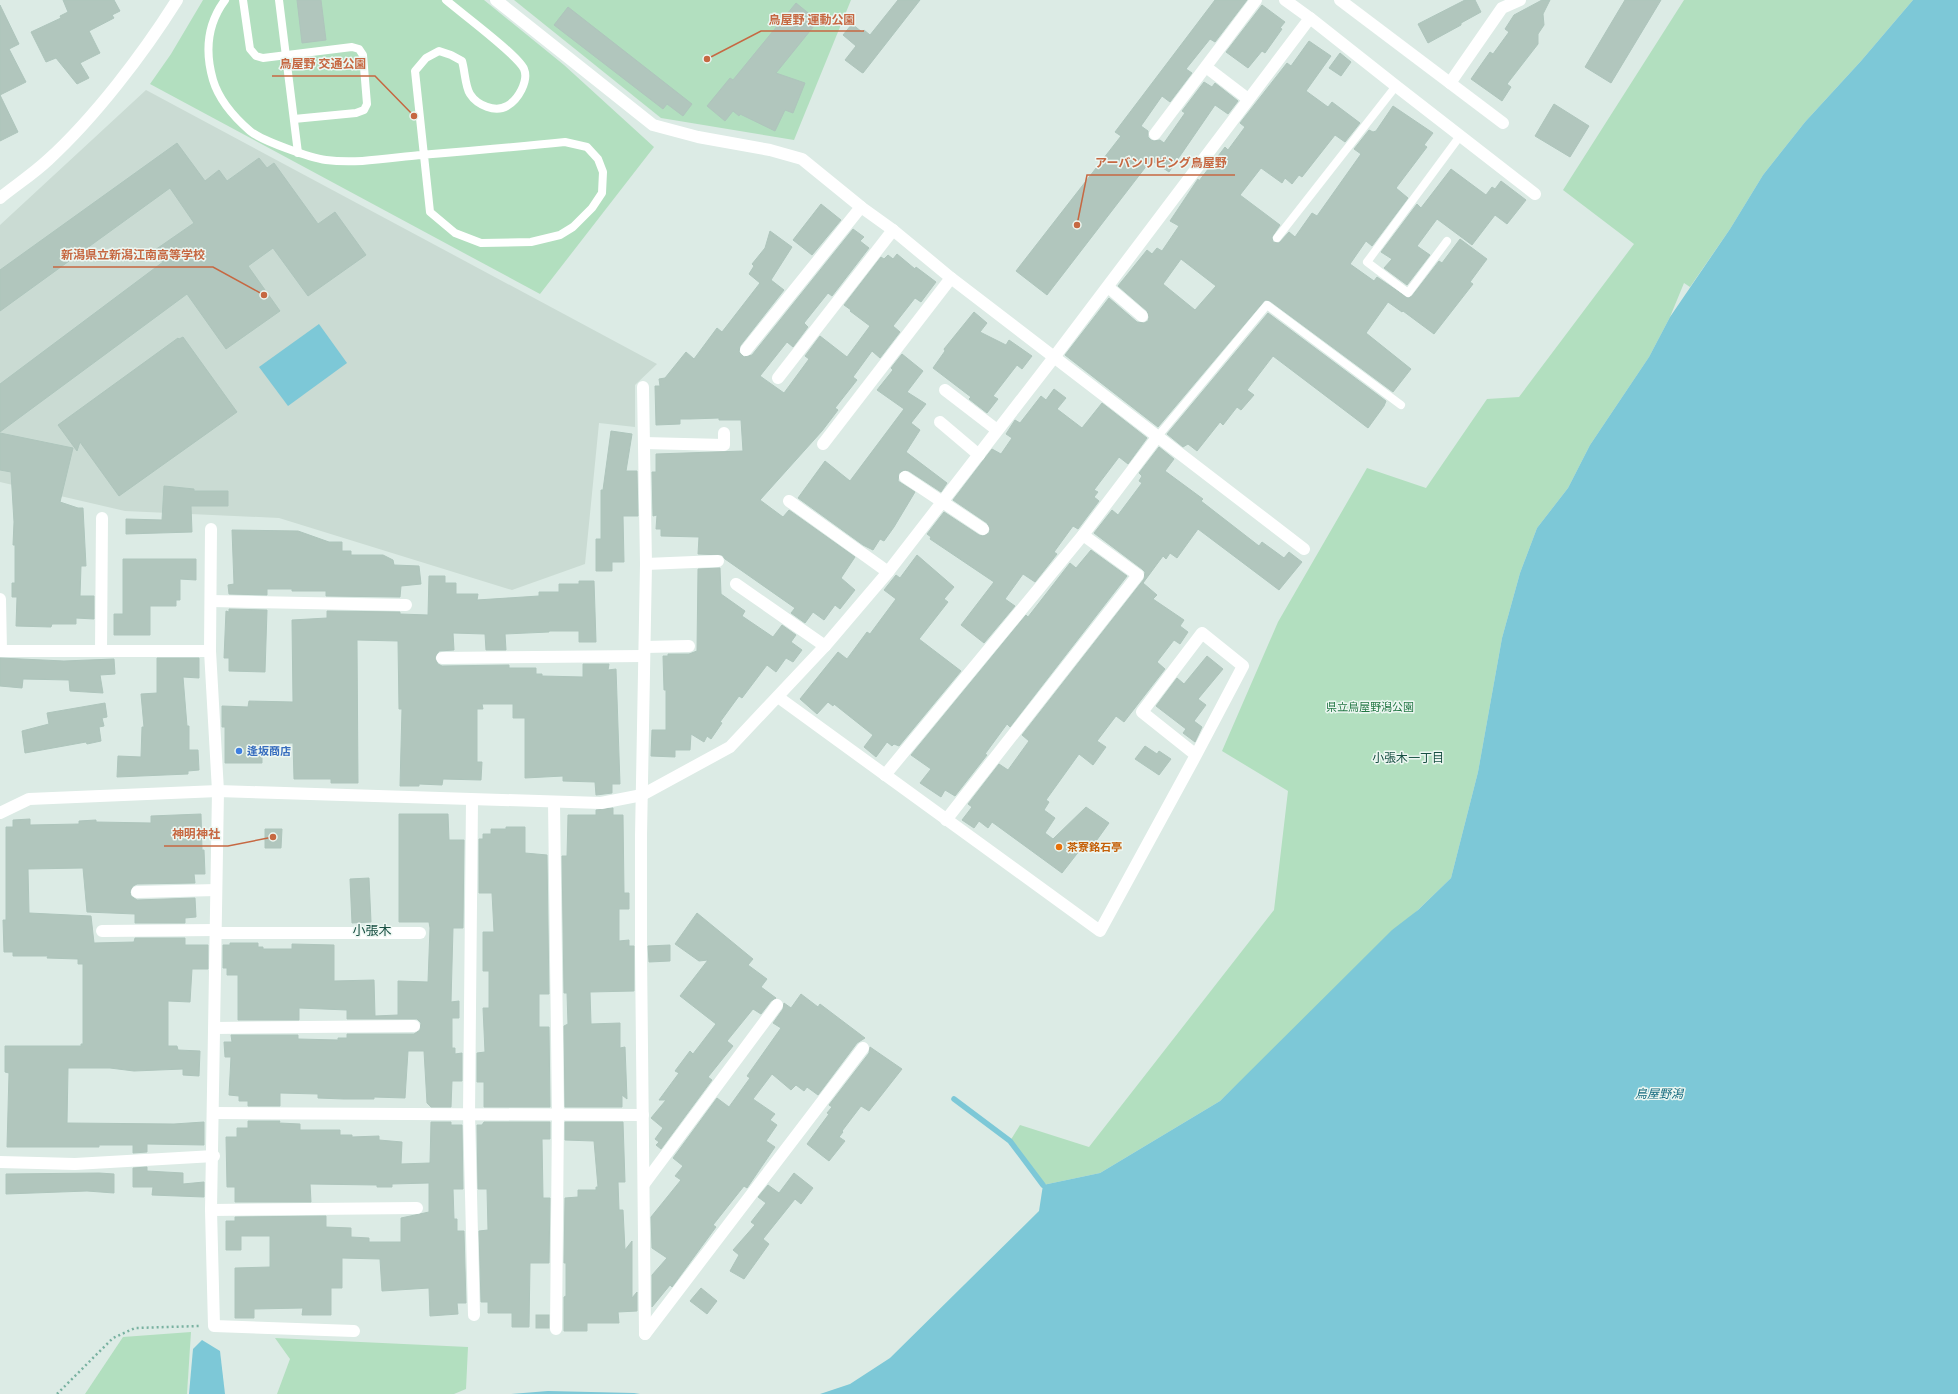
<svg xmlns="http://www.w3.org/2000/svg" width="1958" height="1394" font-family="Raleway,'Noto Sans JP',sans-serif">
  <rect width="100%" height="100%" fill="#dcebe5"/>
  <polygon fill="#cadbd3" points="146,90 657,364 635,385 635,427 599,423 585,564 512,590 279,518 125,511 0,482 0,225"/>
  <g fill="#b2dfbf">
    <polygon points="203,0 484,0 564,65 654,147 540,294 150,84 171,54"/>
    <polygon points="514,0 851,0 794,140 661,118"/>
    <polygon points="1684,0 1913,0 1861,61 1805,122 1763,175 1730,229 1690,287 1684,283 1670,317 1649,357 1590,445 1568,488 1537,528 1520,573 1502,638 1478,772 1451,878 1220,1101 1100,1173 1043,1185 1010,1141 1020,1125 1089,1147 1274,910 1288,791 1222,751 1278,622 1367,468 1426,488 1487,399 1519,397 1634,244 1563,190"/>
    <polygon points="191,1332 187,1394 85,1394 123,1337"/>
    <polygon points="275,1338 468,1347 466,1389 454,1394 277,1394 290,1359"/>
  </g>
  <g fill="#7dc8d7">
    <polygon points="1913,0 1958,0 1958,1394 820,1394 850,1384 890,1358 1039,1211 1043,1185 1100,1173 1220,1101 1392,930 1418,910 1451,878 1478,772 1502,638 1520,573 1537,528 1568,488 1590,445 1649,357 1670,317 1730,229 1763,175 1805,122 1861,61"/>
    <polygon points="319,324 347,363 288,406 259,367"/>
    <polygon points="202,1340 220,1351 225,1394 189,1394 193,1349"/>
    <polygon points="548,1391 634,1393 640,1394 511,1394"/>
  </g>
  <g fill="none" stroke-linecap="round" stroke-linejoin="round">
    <polyline stroke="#7dc8d7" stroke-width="5.5" points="954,1099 1010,1141 1043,1185"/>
  </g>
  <g fill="#b1c6bd" stroke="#aec5bc" fill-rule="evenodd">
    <polygon points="63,0 114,0 120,11 112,15 114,18 89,31 100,53 80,63 89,78 77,84 56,58 46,62 31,32 61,18 60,16 68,12"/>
    <polygon points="297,0 321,0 326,40 302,43"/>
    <polygon points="898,0 920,0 863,73 861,72 845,60 856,46 843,35 852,24 862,32 864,30 870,35"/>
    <polygon points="1215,0 1247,0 1215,42 1210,39 1186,69 1192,73 1170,102 1162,96 1141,126 1148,131 1148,137 1151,140 1154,141 1160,140 1164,143 1185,113 1182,111 1204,82 1212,87 1215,83 1238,101 1228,114 1215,105 1169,172 1151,160 1047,295 1016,271 1121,136 1115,132"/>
    <polygon points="1465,0 1475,0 1481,12 1461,23 1461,25 1428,43 1418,24"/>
    <polygon points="1542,0 1550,0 1543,14 1544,25 1538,34 1538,44 1507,84 1511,87 1502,101 1471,79 1490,52 1493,54 1509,32 1505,29 1514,15"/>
    <polygon points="1625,0 1661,0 1611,83 1585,67"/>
    <polygon points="796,3 818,21 776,73 805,83 793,113 785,110 775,131 740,114 739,116 733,111 725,121 707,106 730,78 733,80"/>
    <polygon points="0,5 19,44 9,49 26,82 0,95 18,132 0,141"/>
    <polygon points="1262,5 1285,22 1280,28 1282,29 1265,53 1262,51 1248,68 1226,52"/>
    <polygon points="568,7 692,104 683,116 667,104 663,109 554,25"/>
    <path d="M 1309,41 L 1331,56 L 1306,91 L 1328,107 L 1332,102 L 1360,123 L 1345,142 L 1335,135 L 1302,177 L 1299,175 L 1292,184 L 1285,178 L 1282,183 L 1261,168 L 1240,195 L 1280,225 L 1272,237 L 1273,242 L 1279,243 L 1289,232 L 1295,237 L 1312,213 L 1317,216 L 1361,154 L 1354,149 L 1369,130 L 1373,132 L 1376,131 L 1393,106 L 1433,133 L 1424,145 L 1427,147 L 1396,188 L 1408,198 L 1372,246 L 1366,241 L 1350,264 L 1374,281 L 1377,277 L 1408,298 L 1412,296 L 1439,261 L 1442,263 L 1460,239 L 1487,259 L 1470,282 L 1473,284 L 1434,334 L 1403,311 L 1402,312 L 1388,302 L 1366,333 L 1411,369 L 1393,392 L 1270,301 L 1265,300 L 1158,427 L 1065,355 L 1109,298 L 1137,322 L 1144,323 L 1148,321 L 1149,317 L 1147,311 L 1118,286 L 1147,250 L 1152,254 L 1157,248 L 1162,251 L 1179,226 L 1170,221 L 1198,179 L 1199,181 L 1225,147 L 1228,150 L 1245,127 L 1240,123 L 1287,63 L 1291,66 ZM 1181,259 L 1216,286 L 1195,310 L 1163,284 Z"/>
    <polygon points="1340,53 1351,62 1341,76 1329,68"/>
    <polygon points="1554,104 1589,126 1570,157 1535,136"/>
    <polygon points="177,143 205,181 219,170 227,181 259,158 267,168 274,163 318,224 335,212 366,255 308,296 273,248 248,266 280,311 226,349 187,294 0,432 0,384 163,262 155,250 194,223 170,188 0,311 0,270"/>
    <polygon points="1451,169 1486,195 1492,187 1495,189 1501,181 1526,200 1507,224 1495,215 1472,245 1437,219 1417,246 1430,255 1407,285 1384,268 1392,259 1381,252 1417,204 1421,208"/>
    <polygon points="821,204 841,220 812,255 793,240"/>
    <polygon points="853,229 864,237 860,241 869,248 832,296 828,293 804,323 808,327 793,347 787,342 760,376 784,393 809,359 805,356 820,336 847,357 870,326 850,311 851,310 844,305 881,257 884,259 888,255 893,259 897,254 915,269 916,267 936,282 921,302 915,298 893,326 900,332 880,358 872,351 853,377 857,380 835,408 838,410 822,431 760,500 783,517 789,510 855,557 841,578 855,590 840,609 835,605 824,620 813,612 805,623 791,613 795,608 725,559 722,555 698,554 699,537 661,536 661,529 656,529 657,515 653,516 652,472 656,472 656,454 743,451 741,420 719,420 719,418 690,419 680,419 680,424 656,425 655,386 660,386 659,379 665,378 686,352 694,359 717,328 722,332 760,283 749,274 754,266 752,264 765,248 770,231 792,247 771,280 784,290 740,346 739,352 744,357 752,355"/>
    <polygon points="974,312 987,323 980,332 1006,345 1009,340 1032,356 1022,369 1017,365 993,396 998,399 987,413 969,399 971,397 933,368 945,351 944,349"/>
    <polygon points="1268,313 1386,401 1384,406 1368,428 1273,356 1247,390 1254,395 1241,410 1237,407 1223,425 1220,422 1197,451 1188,444 1183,447 1167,434"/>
    <polygon points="183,337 237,412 119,496 80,442 77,451 58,425 178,338 179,339"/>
    <polygon points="902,354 923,371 907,392 926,404 911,423 920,430 906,452 947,483 941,492 909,471 905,470 899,473 898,481 915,492 894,527 884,541 880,539 873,550 863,545 798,498 825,461 850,481 904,409 877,390 893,370 891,368"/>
    <polygon points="1054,389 1066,398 1057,409 1082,428 1102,403 1147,438 1128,464 1119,457 1094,490 1098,492 1094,497 1099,501 1078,529 1073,526 1054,552 1057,554 1035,582 1023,574 1005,599 1015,606 984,643 961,625 994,582 930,539 931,537 927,534 944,512 979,535 983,536 989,533 990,529 987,523 953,500 992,449 1001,454 1012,438 1006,434 1015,420 1020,423 1041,396 1046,400"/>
    <polygon points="611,431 632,434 626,471 637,471 638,516 623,516 624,562 612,562 612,571 596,571 596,539 601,539 601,490 603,490"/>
    <polygon points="0,433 73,448 60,502 78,508 83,508 86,566 81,566 80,596 94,596 94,619 76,618 76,624 52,624 51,627 16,626 17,597 12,597 12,583 15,583 15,545 13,545 14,522 11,472 0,470"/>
    <polygon points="1159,447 1174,459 1165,471 1203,499 1201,501 1259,546 1262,542 1284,558 1289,552 1302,562 1279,590 1198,529 1177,558 1170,553 1166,559 1163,556 1143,583 1157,595 1153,599 1184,620 1180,626 1188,632 1180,644 1174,640 1157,662 1165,669 1124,722 1116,716 1097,741 1106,747 1093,765 1079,754 1046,800 1049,802 1044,810 1055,818 1045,833 1053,839 1086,807 1109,823 1089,851 1083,846 1062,873 992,822 988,828 979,821 974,828 962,820 972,807 968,804 999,764 1008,770 1029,741 1022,735 1144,579 1145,572 1142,569 1094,533 1112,510 1118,515 1142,483 1139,481 1142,476 1139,473"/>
    <polygon points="164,486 194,489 194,491 228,491 228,506 191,506 192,532 126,534 126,519 162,520"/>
    <polygon points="232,530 298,531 329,542 342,542 342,551 351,551 351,555 383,555 393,560 394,565 419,566 421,584 401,586 400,597 326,596 326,591 292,591 292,589 267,589 267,595 229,594 228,585 234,584"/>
    <polygon points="1091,550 1127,576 1010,727 1007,724 985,754 987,755 955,796 945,790 941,797 920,783 931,769 911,755 1026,615 1028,617 1070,563 1076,568"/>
    <polygon points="917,555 954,587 944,599 948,602 919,639 961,671 899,746 894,744 892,746 887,742 876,757 864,747 873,735 834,704 833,706 828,702 817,714 800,699 838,652 847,659 867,632 870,634 896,599 884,590 896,575 900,578"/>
    <polygon points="123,559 196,559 196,580 180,579 180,600 176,600 176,606 150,606 150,635 114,635 114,614 123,614"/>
    <polygon points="720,568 721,594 745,611 742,616 773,637 782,625 796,635 791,642 802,650 793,662 786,658 776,672 767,665 742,698 739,696 720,722 722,723 711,739 707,736 704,742 691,734 690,750 675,750 675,757 651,756 652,730 666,730 666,690 664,690 663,656 668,656 668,654 689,654 697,651 698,569"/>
    <polygon points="429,576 445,576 445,583 456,583 456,594 478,594 477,600 539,596 539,592 559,592 559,584 579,584 579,581 594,581 596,642 579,642 579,631 549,631 549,632 505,634 506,650 486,650 485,634 453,633 454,650 439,651 435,658 438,664 442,666 509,665 509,668 536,668 536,674 542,674 542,676 583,677 583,664 609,664 608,670 616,669 620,784 612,784 612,793 596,795 595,782 563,781 563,776 525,778 525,718 513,718 513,704 482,704 483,709 477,709 477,762 482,762 481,780 443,779 442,785 419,784 419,786 400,786 402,709 399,709 398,641 357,640 358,783 331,783 331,779 294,779 293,743 262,744 262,763 225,763 225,727 222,727 222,706 248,707 249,701 293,702 292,620 327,618 327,611 400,612 400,614 428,615"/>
    <polygon points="229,609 267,610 265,672 229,671 229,658 224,658 226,611 229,612"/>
    <polygon points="1207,656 1223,669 1198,699 1206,705 1194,721 1202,727 1195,742 1183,733 1186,729 1156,706 1177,678 1184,684"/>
    <polygon points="0,658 64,661 114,659 115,674 100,675 103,693 70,691 69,680 23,679 22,688 0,686"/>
    <polygon points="157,658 199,658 199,678 183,677 187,726 189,726 189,750 198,750 199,770 188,771 188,774 117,777 118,756 141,757 142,727 144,727 141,694 157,693"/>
    <polygon points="105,703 107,717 102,718 104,726 99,727 101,741 87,744 86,742 25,753 22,731 49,724 47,713"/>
    <polygon points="1145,746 1157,754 1159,751 1171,759 1159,775 1135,759"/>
    <polygon points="613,808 613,815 623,815 624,893 629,893 629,909 619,909 619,941 629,940 629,946 634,946 634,991 590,992 591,1024 620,1023 620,1048 625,1047 627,1099 622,1095 622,1107 565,1107 564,1026 568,1024 567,993 564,993 562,856 567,856 568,815 596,815 596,810"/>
    <polygon points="201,814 202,850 204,850 205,874 194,874 195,883 137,884 133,886 130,892 131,896 137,900 195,898 196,917 185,918 185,923 135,923 135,914 87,912 83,868 28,869 29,913 91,916 94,943 134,942 135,938 185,938 185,945 208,945 208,969 192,969 190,1002 168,1001 168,1046 177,1046 178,1050 200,1051 199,1076 183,1075 183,1069 134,1071 110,1068 68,1068 67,1123 174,1124 204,1122 204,1145 147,1144 147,1152 133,1153 133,1145 99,1145 99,1147 7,1147 9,1073 5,1072 5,1046 81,1046 81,1044 83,1044 83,964 78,964 78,959 47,958 48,956 13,956 13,952 4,952 3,920 6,920 6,827 13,827 13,820 30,819 30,825 79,824 79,821 96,820 96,822 151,823 151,816"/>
    <polygon points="399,814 448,814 449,840 464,840 463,928 453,928 451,1002 459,1001 459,1018 452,1018 452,1048 455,1048 455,1054 462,1053 462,1081 452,1081 451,1107 431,1107 427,1103 424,1051 408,1051 405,1098 374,1097 374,1099 344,1099 318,1098 318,1094 280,1093 280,1106 248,1106 248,1101 239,1101 239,1096 229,1095 231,1057 225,1057 224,1042 232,1042 231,1035 298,1035 298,1039 338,1040 338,1038 347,1038 347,1034 414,1034 420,1030 421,1023 417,1019 347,1019 347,1010 299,1008 299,1020 238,1020 238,975 227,975 227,968 223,968 223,945 230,945 230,943 258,943 258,947 263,947 263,949 292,949 292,944 334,945 334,981 374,980 375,1016 398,1015 398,981 428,982 430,928 429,922 399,922"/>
    <polygon points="506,827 525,827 525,853 547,855 549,994 539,994 539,1027 549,1027 550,1107 484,1107 484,1082 477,1082 477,1053 485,1052 483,1008 489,1008 489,971 483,971 483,932 494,932 492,893 479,893 479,839 483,839 483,834 491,834 491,829 506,829"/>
    <polygon points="265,829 282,829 281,848 265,848"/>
    <polygon points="369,878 371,922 352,923 350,879"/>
    <polygon points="697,913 753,959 748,965 767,979 761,987 776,998 771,1001 761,1014 753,1009 727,1041 733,1046 708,1077 712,1080 661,1149 656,1145 659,1142 655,1139 663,1128 651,1118 666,1100 659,1100 679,1073 675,1071 690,1051 693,1054 716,1024 680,996 708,960 699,961 675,944"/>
    <polygon points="670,945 670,961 649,962 648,946"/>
    <polygon points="801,994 818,1007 820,1004 865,1038 857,1043 818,1095 807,1087 804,1091 796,1085 791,1090 772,1074 753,1099 775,1114 770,1120 777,1125 766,1141 775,1147 747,1188 744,1186 713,1225 716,1227 672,1287 670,1285 652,1307 652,1275 667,1258 652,1248 651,1217 681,1180 675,1176 683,1166 673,1158 717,1098 729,1107 750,1078 747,1076 781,1028 773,1023 783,1009 784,1003 791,1008"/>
    <polygon points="870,1047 902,1069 869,1111 861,1106 842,1131 843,1132 839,1137 845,1141 829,1161 807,1144 829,1114 827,1113 832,1107 829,1105 869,1053"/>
    <polygon points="248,1121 280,1121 279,1123 300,1124 300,1130 340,1130 340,1135 352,1135 352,1137 379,1136 379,1140 402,1142 401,1164 430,1163 431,1122 451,1122 451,1125 462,1125 463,1189 453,1189 454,1219 457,1219 457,1231 464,1231 466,1303 457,1303 458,1314 430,1316 429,1288 382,1291 380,1259 342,1258 342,1288 331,1288 331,1315 302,1315 303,1308 254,1309 254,1318 235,1318 235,1268 270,1267 270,1236 241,1236 241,1250 226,1250 226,1221 235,1221 235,1217 326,1216 326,1227 351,1228 351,1237 369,1238 369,1242 401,1242 401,1218 429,1212 429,1183 392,1184 392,1187 377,1187 377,1185 310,1184 311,1202 235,1202 235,1187 227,1187 226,1137 237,1137 237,1128 248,1128"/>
    <polygon points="484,1122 550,1122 550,1139 542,1139 543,1198 550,1198 549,1263 530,1263 529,1327 512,1327 512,1313 488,1313 488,1302 481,1302 479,1231 488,1230 487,1189 478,1189 477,1125 482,1125"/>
    <polygon points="565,1122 623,1122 625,1182 618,1182 619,1210 623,1210 625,1250 632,1241 632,1298 637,1292 637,1311 618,1312 619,1323 587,1323 587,1331 564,1331 564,1297 566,1296 566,1263 564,1263 565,1198 578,1197 578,1190 596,1190 596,1187 598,1187 594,1141 565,1140"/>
    <polygon points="147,1167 147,1171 183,1173 183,1184 204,1182 204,1197 152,1195 153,1187 133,1187 133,1168"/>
    <polygon points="99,1173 114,1174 114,1193 87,1191 6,1194 6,1174"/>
    <polygon points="794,1173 813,1188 801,1204 795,1199 763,1239 769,1244 744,1279 730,1271 739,1255 733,1250 755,1225 751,1222 766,1203 758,1197 768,1185 779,1193"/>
    <polygon points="701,1288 717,1301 707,1314 690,1301"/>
    <rect x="536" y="1315" width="13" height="13"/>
  </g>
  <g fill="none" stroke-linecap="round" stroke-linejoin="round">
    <polyline stroke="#79b2a1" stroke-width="2.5" stroke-dasharray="2 3" stroke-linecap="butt" points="57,1394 113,1338 135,1328 199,1326"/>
    <g stroke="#fff" stroke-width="8">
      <path d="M 225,0 C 207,24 205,52 213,80 C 219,100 235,118 250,131 C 262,141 311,158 326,160 C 357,164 389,158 420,155 C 468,151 516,147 565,142 L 587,147 L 598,159 L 603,172 L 602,193 L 592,208 L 573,227 L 560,235 L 531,242 L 481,243 L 455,233 L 430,212 C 425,165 420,118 415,71 L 426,58 L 439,51 L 451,55 L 462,61 C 465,71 465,86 470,94 C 477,105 495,113 507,106 C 518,100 529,81 524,69 C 518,55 461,13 446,0"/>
      <polyline points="243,0 250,49 256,56 263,58 352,47 359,49 363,55 367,104 364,110 356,113 294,119"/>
      <polyline points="279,0 298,153"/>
      <polyline points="1277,238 1396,86"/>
      <polyline points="1447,241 1408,293 1367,262 1460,136"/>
      <polyline points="1158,436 1267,305 1401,405"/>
    </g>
    <g stroke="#fff" stroke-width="12">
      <polyline points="496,0 653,125 698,137 770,150 802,159 861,207 893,230 951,278 1304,549"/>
      <polyline points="1285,0 1310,18 1396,86 1535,194"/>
      <polyline points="1340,0 1503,123"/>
      <polyline points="1206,67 1248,99"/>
      <polyline points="1450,83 1502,8 1520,0"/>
      <polyline points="1155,134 1256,0"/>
      <polyline points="1108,287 1142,316"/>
      <polyline points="746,350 861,207"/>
      <polyline points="778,378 893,230"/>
      <polyline points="643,387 646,564 641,836 641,953 645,1334"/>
      <polyline points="945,390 997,430"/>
      <polyline points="940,422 979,455"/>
      <polyline points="644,443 724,445 724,433"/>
      <polyline points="823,444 951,278"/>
      <polyline points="905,477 983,529"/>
      <polyline points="789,501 888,572"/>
      <polyline points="211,529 210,651 218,791 211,1210 214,1326 354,1331"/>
      <polyline points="646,564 718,561"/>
      <polyline points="736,584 825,646"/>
      <polyline points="0,599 1,651"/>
      <polyline points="211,601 406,605"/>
      <polyline points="645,647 689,646"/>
      <polyline points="0,651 210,651"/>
      <polyline points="101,651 102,518"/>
      <polyline points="442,658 644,656"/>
      <polyline points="778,697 1100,931 1196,755 1243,666 1202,633 1142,712 1196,755"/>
      <polyline points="885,775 1083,535 1158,436"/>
      <polyline points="472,800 469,1114 474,1315"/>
      <polyline points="554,802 558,1115 556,1329"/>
      <polyline points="0,813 29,799 218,791 601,803 642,795 730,747 825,646 888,572 1055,356 1310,18"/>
      <polyline points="946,820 1138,575 1083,535"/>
      <polyline points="137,892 216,890"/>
      <polyline points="102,931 216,930"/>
      <polyline points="217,933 420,933"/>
      <polyline points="215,1028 414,1026"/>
      <polyline points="214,1113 643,1115"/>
      <polyline points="0,1162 75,1164 214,1156"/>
      <polyline points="644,1184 777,1005"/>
      <polyline points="211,1210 417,1208"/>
      <polyline points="645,1334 863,1048"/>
    </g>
    <path stroke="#fff" stroke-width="12" d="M 0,198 C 16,185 33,174 48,160 C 95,117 143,54 177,0"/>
  </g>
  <circle fill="#3f7fe0" stroke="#edf7f2" stroke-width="1.5" cx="239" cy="751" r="4"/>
  <circle fill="#e8710a" stroke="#edf7f2" stroke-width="1.5" cx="1059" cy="847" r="4"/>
  <g text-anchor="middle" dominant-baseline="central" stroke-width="3" stroke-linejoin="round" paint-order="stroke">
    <g font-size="11" fill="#237744" stroke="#edf7f2">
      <text x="1370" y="707">県立鳥屋野潟公園</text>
    </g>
    <g font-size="11" font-weight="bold" fill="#366cbe" stroke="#edf7f2" text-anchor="start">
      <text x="247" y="751">逢坂商店</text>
    </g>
    <g font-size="11" font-weight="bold" fill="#c56008" stroke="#edf7f2" text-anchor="start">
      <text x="1067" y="847">茶寮銘石亭</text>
    </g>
    <g font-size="12" fill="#174f42" stroke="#edf7f2">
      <text x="1408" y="758">小張木一丁目</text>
    </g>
    <g font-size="12" font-style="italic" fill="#11697d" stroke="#edf7f2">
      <text x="1659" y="1094">鳥屋野潟</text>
    </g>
    <g font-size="13" fill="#174f42" stroke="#edf7f2">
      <text x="372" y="930">小張木</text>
    </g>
  </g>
  <path fill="none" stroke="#c66842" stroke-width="1.5" d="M707 59L761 31H864M414 116L375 76H272M1077 225L1087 175H1235M264 295L213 267H53M273 837L228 846H164"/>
  <g fill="#c66842" stroke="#edf7f2" stroke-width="1.5">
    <circle cx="707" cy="59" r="4"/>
    <circle cx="414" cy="116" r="4"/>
    <circle cx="1077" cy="225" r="4"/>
    <circle cx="264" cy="295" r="4"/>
    <circle cx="273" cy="837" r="4"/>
  </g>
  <g font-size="12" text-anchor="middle" font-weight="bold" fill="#c66842" stroke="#edf7f2" stroke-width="3" stroke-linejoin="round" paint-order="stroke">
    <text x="812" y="24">鳥屋野 運動公園</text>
    <text x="323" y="68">鳥屋野 交通公園</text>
    <text x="1161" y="167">アーバンリビング鳥屋野</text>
    <text x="133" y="259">新潟県立新潟江南高等学校</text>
    <text x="196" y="838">神明神社</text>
  </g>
</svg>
